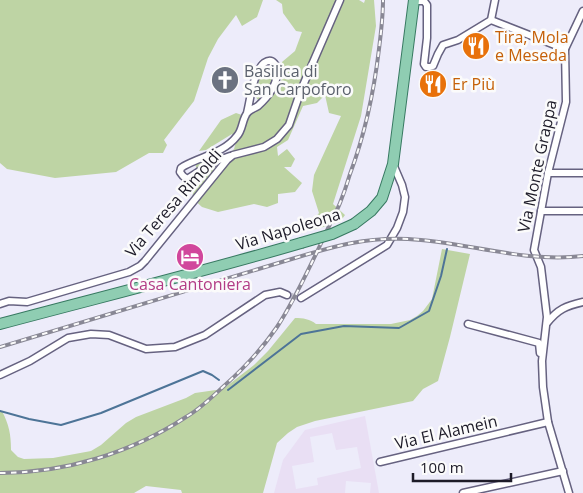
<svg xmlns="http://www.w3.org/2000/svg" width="583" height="493" font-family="'Open Sans',sans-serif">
  <rect width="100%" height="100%" fill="#edecfa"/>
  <path fill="#e9dff4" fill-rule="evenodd" d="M 365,416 L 379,493 L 370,493 L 371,483 L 346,481 L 345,493 L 274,493 L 283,460 L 305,430 ZM 332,433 L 336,450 L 357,447 L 361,468 L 317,478 L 318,485 L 296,489 L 292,466 L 314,462 L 310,437 Z"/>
  <g fill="#bed4a4">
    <polygon points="0,0 263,0 257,17 242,26 236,15 218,39 208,58 194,101 164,140 167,145 163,153 149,153 116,172 55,178 7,169 0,163"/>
    <path d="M 276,0 L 359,0 L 364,3 L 365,0 L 374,0 L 376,26 L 361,116 L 333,204 L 345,215 L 340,222 C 329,224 319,230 307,230 L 314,219 L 319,213 L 312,191 L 314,175 L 341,116 L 329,113 L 325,95 L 317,103 L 303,106 L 288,140 L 277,147 L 278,156 L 287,149 L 295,159 L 291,167 L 284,167 L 302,183 L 295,192 L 278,194 L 278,203 L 267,207 L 254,204 L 218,212 L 202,207 L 192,198 L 194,188 L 203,179 L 198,174 L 195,163 L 208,156 L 211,159 L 216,169 L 234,149 L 237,138 L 232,134 L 206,150 L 199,151 L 221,120 L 236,113 L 248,117 L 250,107 L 258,100 L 255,96 L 259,80 L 265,70 L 275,71 L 274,82 L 281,84 L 282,62 L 295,51 L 302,32 L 296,31 L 283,13 L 282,4 Z"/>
    <path d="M 442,249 L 470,254 L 450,337 L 438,381 L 423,389 L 413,401 L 315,421 L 297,427 L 288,433 L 277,443 L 263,493 L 182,493 L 181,490 L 146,486 L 134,493 L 0,493 L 0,411 L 2,411 C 9,425 11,434 11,450 L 18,457 L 24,459 L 53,458 L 91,451 L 101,445 L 126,423 L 136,417 L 186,398 L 195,393 L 223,389 L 254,365 L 268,351 L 295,318 C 303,318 310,319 316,324 L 391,324 L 410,320 L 417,316 L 423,311 L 432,299 Z"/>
  </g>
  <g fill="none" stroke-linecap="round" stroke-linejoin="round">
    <g stroke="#4d7497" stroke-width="2">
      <polyline points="228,390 301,334 344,326 399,328 429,311 441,276 447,249"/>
      <polyline points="0,411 29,419 61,425 101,413 203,371 212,375 219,380"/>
    </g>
    <polyline stroke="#c3c2d0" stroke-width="6" stroke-dasharray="6 3" stroke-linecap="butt" points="287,295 301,298"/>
    <defs>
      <g id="street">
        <polyline points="413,1 424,1 427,5 427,38 424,64 426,67 430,67 433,66 438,54 443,45 458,40 491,20 495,0"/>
        <polyline points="491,20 565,49"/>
        <path d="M 230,156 C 221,159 213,162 206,167 C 199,171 194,175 187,179 L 183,176 L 180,172 L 181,168 L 184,166 C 202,156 224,153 237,136 C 243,130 242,118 248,112 C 251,109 255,108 258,106 C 268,97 276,87 277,74 C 278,66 273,57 264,63 C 260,66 258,71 256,76 C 251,88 250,101 247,113"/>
        <polyline points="548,173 583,173"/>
        <polyline points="541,211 583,211"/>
        <polyline points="301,298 387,245 397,228 403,212 405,197 402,185 393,164"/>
        <polyline points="0,304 9,301 27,302 129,272 140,266 145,261 227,160 233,155 264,147 277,139 289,125 301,90 340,0"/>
        <path d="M 547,323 C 558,309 566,306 583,302"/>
        <polyline points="468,324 539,343 540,353"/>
        <polyline points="0,375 30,361 68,338 91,334 109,335 146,349 175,347 205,335 265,295 280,292 287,295"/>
        <polyline points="380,462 548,422"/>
        <polyline points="463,493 563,471"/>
        <polyline points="569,493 548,422 543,387 542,361 547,317 541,267 534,250 548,173 566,102 565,49 583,11"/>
      </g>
      <g id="primary">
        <polyline points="354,224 371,211 382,198 393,164 414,0"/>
        <path d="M 0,324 C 101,297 202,272 301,243"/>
      </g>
    </defs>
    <use href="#street" stroke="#666280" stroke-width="9"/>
    <use href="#primary" stroke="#377961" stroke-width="12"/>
    <use href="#street" stroke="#fff" stroke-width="6"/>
    <use href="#primary" stroke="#8fcdb2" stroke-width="10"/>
    <defs>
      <g id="rail">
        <path d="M 0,347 L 295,258 C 335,246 366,237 408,239 C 467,242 523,263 583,256"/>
        <path d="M 0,473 C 65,473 131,453 186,417 C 200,409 212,397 224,386 C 243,369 262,349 277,327 C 296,298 311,264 326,233 C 330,223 336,213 340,203 C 344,193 347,184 350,174 C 365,134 374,91 379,49 C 381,33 383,16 383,0"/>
      </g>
    </defs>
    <use href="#rail" stroke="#898895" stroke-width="4"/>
    <use href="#rail" stroke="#fbfbfb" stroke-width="2" stroke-dasharray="5.5" stroke-linecap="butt"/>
    <defs>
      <polyline id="primary-bridge" points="301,243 332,234 354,224"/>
    </defs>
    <use href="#primary-bridge" stroke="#377961" stroke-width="12" stroke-linecap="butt"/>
    <use href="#primary-bridge" stroke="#8fcdb2" stroke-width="10"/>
  </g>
  <defs>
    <symbol id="restaurant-disc" viewBox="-11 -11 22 22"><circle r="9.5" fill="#e8710a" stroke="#fbfbfb"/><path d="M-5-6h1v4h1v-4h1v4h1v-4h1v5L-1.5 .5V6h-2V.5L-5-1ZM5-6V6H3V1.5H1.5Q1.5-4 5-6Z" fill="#fff"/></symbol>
    <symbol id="church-disc" viewBox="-11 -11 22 22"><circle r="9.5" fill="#6b7280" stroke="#fbfbfb"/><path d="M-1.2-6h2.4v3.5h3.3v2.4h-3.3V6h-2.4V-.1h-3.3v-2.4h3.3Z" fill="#fff"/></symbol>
    <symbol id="hotel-disc" viewBox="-11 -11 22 22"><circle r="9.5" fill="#d1479c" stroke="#fbfbfb"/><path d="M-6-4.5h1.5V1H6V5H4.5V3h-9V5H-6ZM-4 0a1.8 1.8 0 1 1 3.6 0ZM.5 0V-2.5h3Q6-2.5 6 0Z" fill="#fff"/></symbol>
  </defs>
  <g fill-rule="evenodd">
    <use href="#restaurant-disc" x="460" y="30" width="32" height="32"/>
    <use href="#church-disc" x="209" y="64" width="32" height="32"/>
    <use href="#restaurant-disc" x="417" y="68" width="32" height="32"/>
    <use href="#hotel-disc" x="174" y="241" width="32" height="32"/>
  </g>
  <g text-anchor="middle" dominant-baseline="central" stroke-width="5" stroke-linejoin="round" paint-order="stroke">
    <g font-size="16" fill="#c56008" stroke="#fbfbfb" text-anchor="start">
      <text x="495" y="37">Tira, Mola<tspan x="495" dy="18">e Meseda</tspan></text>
      <text x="452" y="84">Er Più</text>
    </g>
    <g font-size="16" fill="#5b616d" stroke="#fbfbfb" text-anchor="start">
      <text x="244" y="71">Basilica di<tspan x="244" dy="18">San Carpoforo</tspan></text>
    </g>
    <g font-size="16" fill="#1d1b28" stroke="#fbfbfb">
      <text transform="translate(537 166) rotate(-78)">Via Monte Grappa</text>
      <text transform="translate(173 203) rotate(-49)">Via Teresa Rimoldi</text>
      <text transform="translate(288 229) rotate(-17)">Via Napoleona</text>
      <text transform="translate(446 432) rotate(-13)">Via El Alamein</text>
    </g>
    <g font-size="16" fill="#b23c85" stroke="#fbfbfb">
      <text x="190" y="284">Casa Cantoniera</text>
    </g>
  </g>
  <path d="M413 473v8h98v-8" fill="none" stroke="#1d1b28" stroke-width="2.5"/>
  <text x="420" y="473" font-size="15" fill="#1d1b28" stroke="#fbfbfb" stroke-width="4" paint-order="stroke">100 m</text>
</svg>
